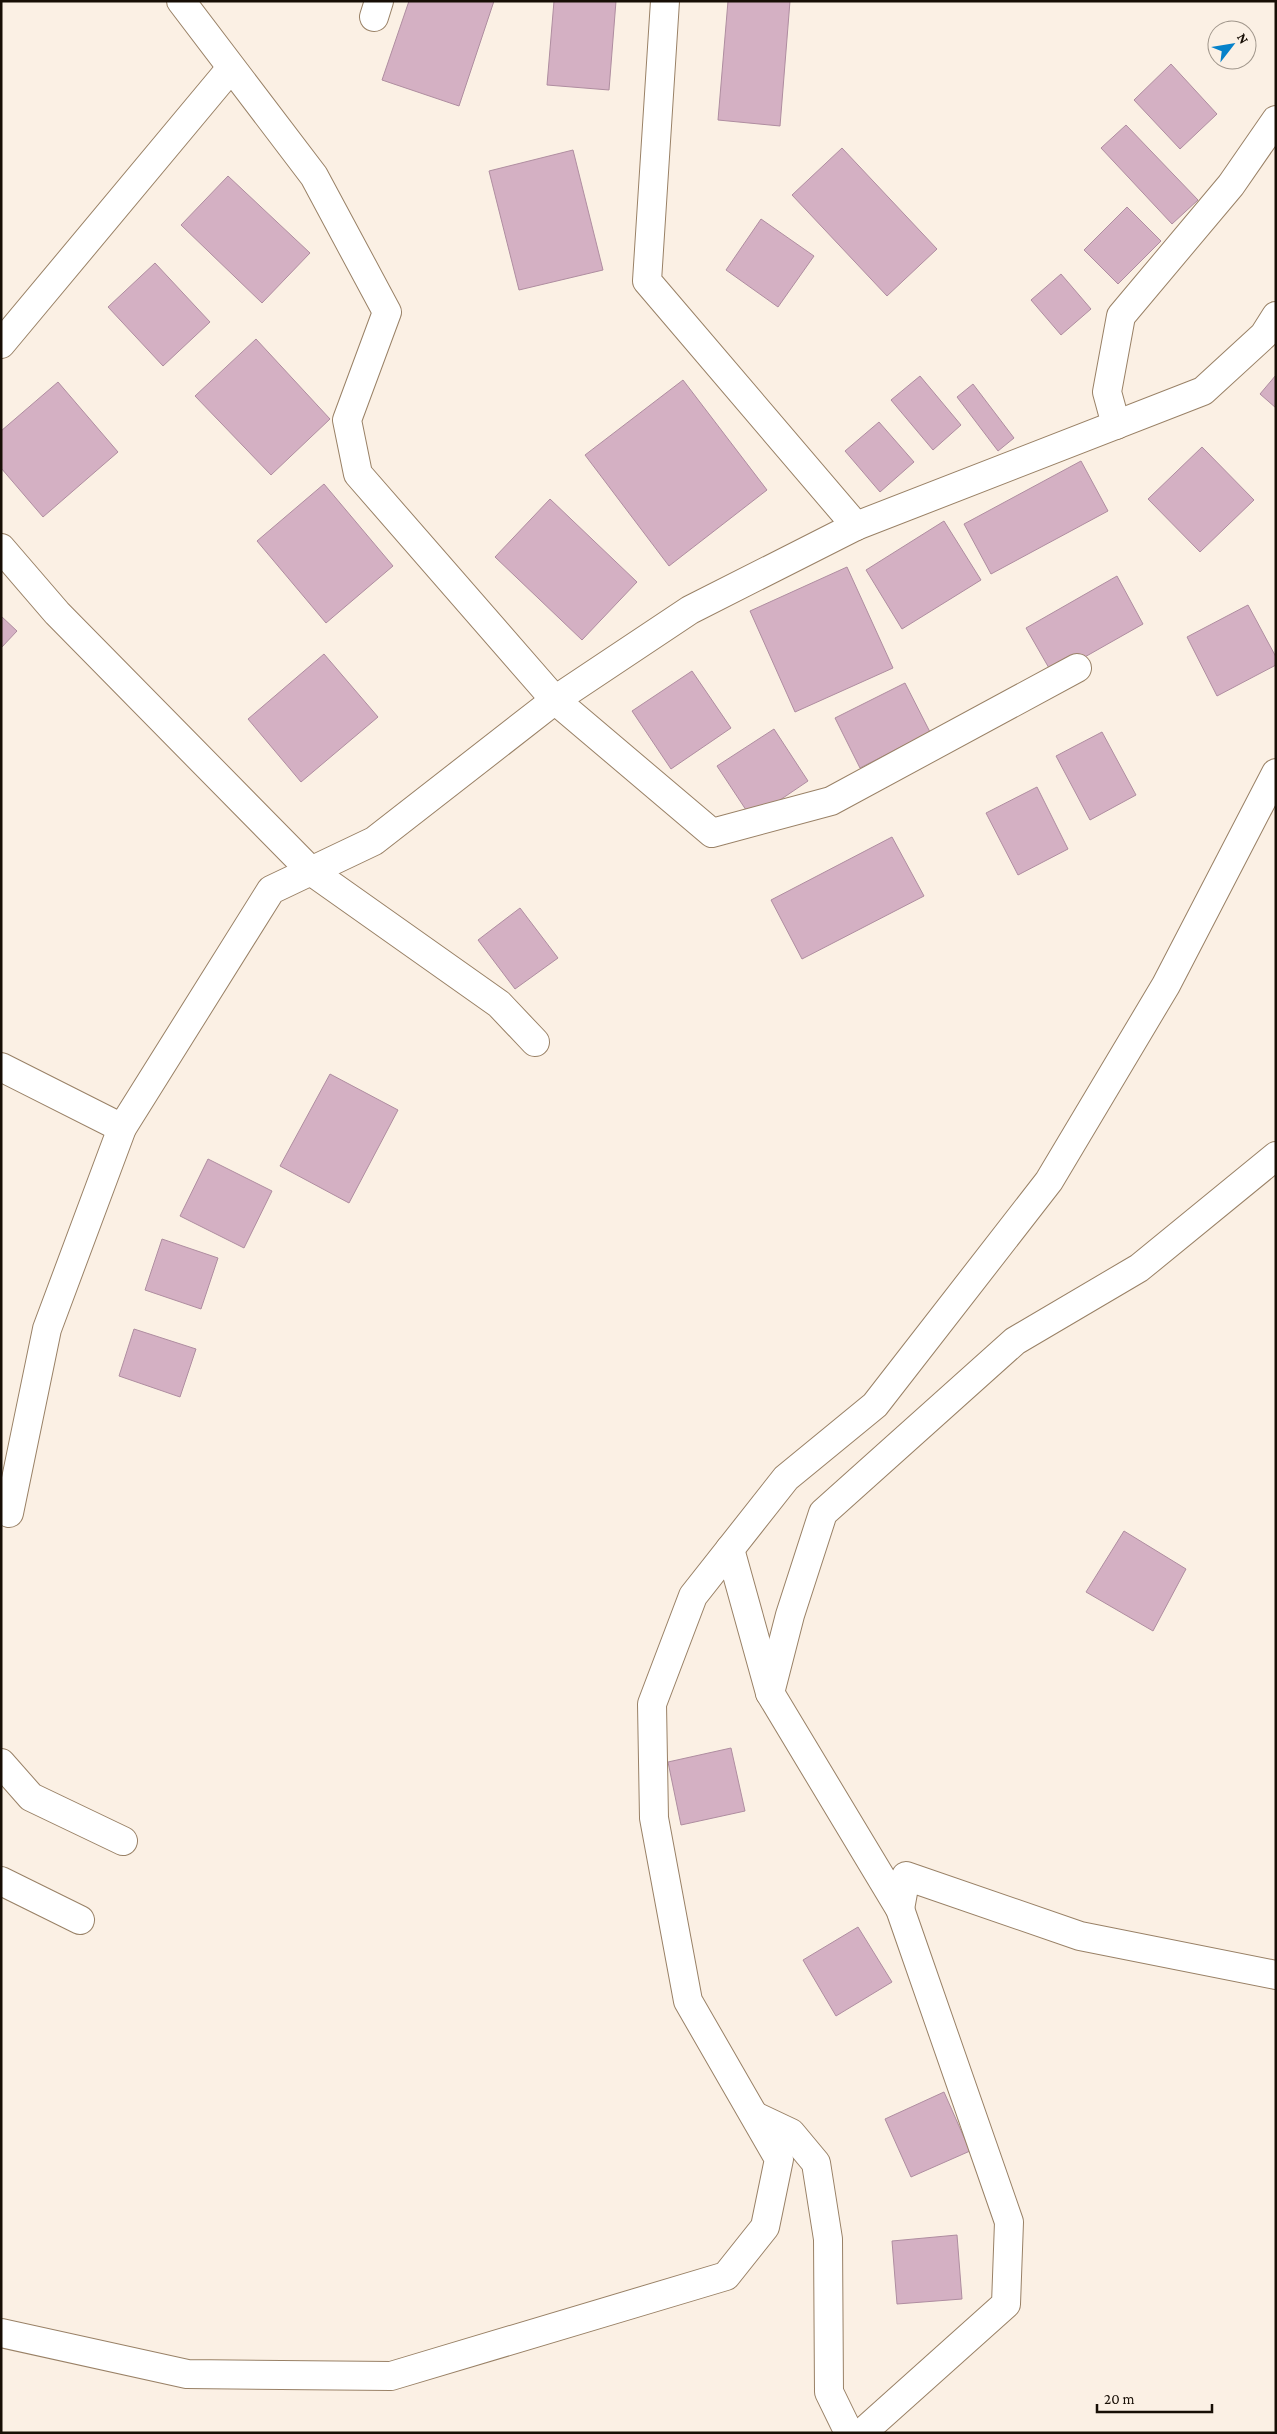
<svg xmlns="http://www.w3.org/2000/svg" width="1277" height="2434" font-family="'Crimson Pro',serif">
  <rect width="100%" height="100%" fill="#fbf0e4"/>
  <g fill="#d4b0c3" stroke="#af8da0">
    <polygon points="409,1 494,1 459,106 382,80"/>
    <polygon points="554,1 616,1 609,90 547,85"/>
    <polygon points="728,1 790,1 780,126 718,120"/>
    <polygon points="1171,64 1217,114 1180,149 1134,100"/>
    <polygon points="1126,125 1198,200 1172,224 1101,148"/>
    <polygon points="842,148 937,249 887,296 792,195"/>
    <polygon points="573,150 603,270 519,290 489,171"/>
    <polygon points="228,176 310,253 262,303 181,225"/>
    <polygon points="1127,207 1161,241 1118,284 1084,250"/>
    <polygon points="761,219 814,256 778,307 726,270"/>
    <polygon points="155,263 210,322 163,366 108,307"/>
    <polygon points="1061,274 1091,309 1061,335 1031,300"/>
    <polygon points="256,339 330,419 271,475 195,396"/>
    <polygon points="1276,375 1276,408 1260,394"/>
    <polygon points="920,376 961,425 933,450 891,400"/>
    <polygon points="683,380 767,490 669,566 585,455"/>
    <polygon points="58,382 118,452 43,517 1,468 1,431"/>
    <polygon points="973,384 1014,438 998,451 957,397"/>
    <polygon points="879,422 914,462 880,492 845,451"/>
    <polygon points="1202,447 1254,500 1200,552 1148,499"/>
    <polygon points="1081,461 1108,511 991,574 964,524"/>
    <polygon points="324,484 393,566 326,623 257,541"/>
    <polygon points="550,499 637,582 582,640 495,557"/>
    <polygon points="944,521 981,580 902,629 866,570"/>
    <polygon points="847,567 893,668 795,712 750,611"/>
    <polygon points="1117,576 1143,624 1053,675 1026,628"/>
    <polygon points="1248,605 1276,657 1276,665 1217,696 1187,637"/>
    <polygon points="1,616 17,631 1,648"/>
    <polygon points="324,654 378,717 301,782 248,719"/>
    <polygon points="692,671 731,728 671,769 632,711"/>
    <polygon points="905,683 930,732 860,768 835,718"/>
    <polygon points="774,729 808,781 752,819 717,766"/>
    <polygon points="1102,732 1136,795 1090,820 1056,756"/>
    <polygon points="1037,787 1068,849 1018,875 986,813"/>
    <polygon points="892,837 924,896 802,959 771,900"/>
    <polygon points="520,908 558,958 515,989 478,940"/>
    <polygon points="330,1074 398,1110 349,1203 280,1166"/>
    <polygon points="208,1159 272,1191 244,1248 180,1216"/>
    <polygon points="162,1239 218,1258 201,1309 145,1290"/>
    <polygon points="134,1329 196,1349 180,1397 119,1376"/>
    <polygon points="1124,1531 1186,1569 1153,1631 1086,1592"/>
    <polygon points="731,1748 745,1811 681,1825 668,1762"/>
    <polygon points="858,1927 892,1982 836,2016 803,1960"/>
    <polygon points="944,2092 970,2151 911,2177 885,2119"/>
    <polygon points="957,2235 962,2299 897,2304 892,2241"/>
  </g>
  <g fill="none" stroke-linecap="round" stroke-linejoin="round">
    <defs>
      <g id="minor">
        <polyline points="181,1 314,176 387,312 347,420 358,474 555,700 712,833 831,801 1077,668"/>
        <polyline points="665,1 647,281 856,526"/>
        <polyline points="374,17 379,1"/>
        <polyline points="1,344 231,68"/>
        <polyline points="1116,425 1107,392 1121,316 1231,185 1276,120"/>
        <polyline points="1,548 57,613 311,871 499,1004 535,1042"/>
        <polyline points="1,1067 122,1128"/>
        <polyline points="9,1513 47,1329 122,1128 271,890 374,841 555,700 690,610 856,526 1203,391 1264,335 1276,316"/>
        <polyline points="730,1549 770,1693 900,1909 1009,2222 1006,2304 862,2433"/>
        <polyline points="770,1693 790,1615 823,1513 1015,1341 1139,1268 1276,1156"/>
        <polyline points="1,1763 31,1797 123,1841"/>
        <polyline points="1,1881 80,1920"/>
        <polyline points="900,1909 906,1876 1080,1936 1276,1975"/>
        <polyline points="755,2116 791,2133 816,2163 828,2239 829,2392 849,2433"/>
        <polyline points="1,2333 187,2374 391,2376 726,2276 765,2227 779,2159 688,2001 654,1818 652,1704 693,1596 786,1478 875,1405 1049,1181 1166,985 1276,773"/>
      </g>
    </defs>
    <use href="#minor" stroke="#998166" stroke-width="30"/>
    <use href="#minor" stroke="#fff" stroke-width="28"/>
  </g>
  <rect width="1277" height="2434" fill="none" stroke="#170e05" stroke-width="5"/>
  <g transform="translate(1232 45) rotate(59)"><circle r="24" fill="#fbf0e4" stroke="#a0968b"/>
  <path d="M0-4L9 19L0 12L-9 19Z" fill="#0682ca"/>
  <text y="-8" font-size="14" font-weight="bold" text-anchor="middle" fill="#170e05">N</text>
  </g>
  <path d="M1097 2404v8h115v-8" fill="none" stroke="#170e05" stroke-width="2.5"/>
  <text x="1104" y="2404" font-size="15" fill="#170e05" stroke="#fbf0e4" stroke-width="4" paint-order="stroke">20 m</text>
</svg>
